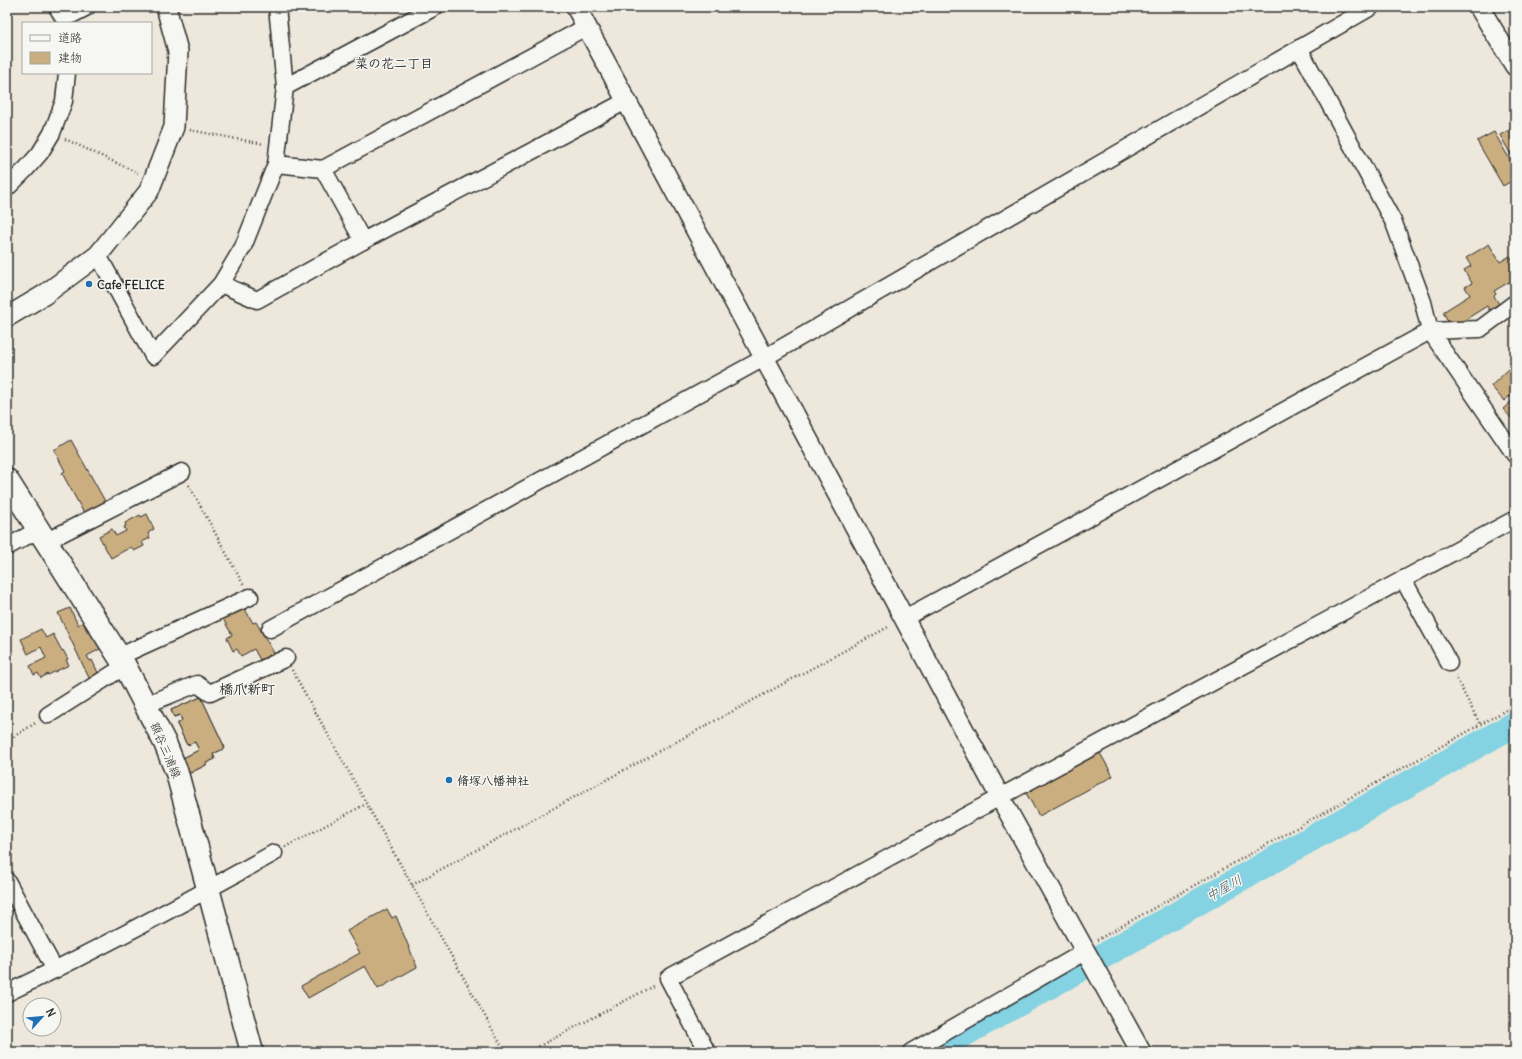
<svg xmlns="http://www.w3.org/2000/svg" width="1522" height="1059" font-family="Delius,'Klee One',sans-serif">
  <rect width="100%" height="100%" fill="#ede8db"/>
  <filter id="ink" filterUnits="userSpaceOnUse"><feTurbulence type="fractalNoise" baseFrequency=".025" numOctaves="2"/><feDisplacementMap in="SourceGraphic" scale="8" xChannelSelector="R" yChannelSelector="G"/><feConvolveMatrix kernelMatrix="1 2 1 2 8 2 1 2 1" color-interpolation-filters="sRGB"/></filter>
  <g filter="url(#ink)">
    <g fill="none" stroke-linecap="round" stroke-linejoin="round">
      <polyline stroke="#84d2e2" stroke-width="26" points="932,1052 1515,724"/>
    </g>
    <g fill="#cbae80" stroke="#2b2b2b">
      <polygon points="1511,129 1515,136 1515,162 1500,135"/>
      <polygon points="1494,132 1513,165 1515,164 1515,179 1503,186 1477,141"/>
      <polygon points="1489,244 1500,262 1510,256 1515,264 1515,291 1509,282 1494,291 1496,294 1494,296 1499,304 1489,310 1487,306 1460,323 1449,323 1443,312 1470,295 1465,287 1472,283 1464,270 1471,266 1466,258"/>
      <polygon points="1510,368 1515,374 1515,422 1503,409 1513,400 1510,396 1504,401 1491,386"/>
      <polygon points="71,440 106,503 85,515 62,473 65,471 54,450"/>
      <polygon points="147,514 154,529 148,533 150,538 142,542 144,546 134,551 131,547 111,558 99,536 112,529 116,536 126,531 124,527 126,526 125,523 140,515 141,517"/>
      <polygon points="243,606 253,623 256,622 274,653 260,660 254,649 241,656 237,649 233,651 227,638 232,635 222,617"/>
      <polygon points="70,608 78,625 83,622 88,633 92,632 100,649 87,656 90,661 92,660 100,677 91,682 58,613"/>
      <polygon points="41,629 46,638 53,634 62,651 63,650 68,659 66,660 69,665 48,675 48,674 41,678 38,673 34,675 30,666 46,658 41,647 28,654 21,639"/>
      <polygon points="201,697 225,748 213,754 215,759 206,763 206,765 188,774 181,759 199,750 195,742 187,745 177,724 182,721 180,715 174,717 171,710"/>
      <polygon points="201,697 225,748 213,754 215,759 206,763 206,765 188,774 181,759 199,750 195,742 187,745 177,724 182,721 180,715 174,717 171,710"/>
      <polygon points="1100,753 1113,776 1039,816 1026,793"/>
      <polygon points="387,909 392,918 396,916 417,967 378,989 365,966 308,998 301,986 360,953 347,931"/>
    </g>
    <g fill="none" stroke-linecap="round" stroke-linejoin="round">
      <defs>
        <g id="minor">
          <polyline points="57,7 64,19 87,7"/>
          <polyline points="1299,48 1394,223 1423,302 1430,331 1515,455"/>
          <polyline points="285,87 435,7"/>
          <polyline points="276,164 323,169 586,27"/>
          <polyline points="323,169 363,241 626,101"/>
          <polyline points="7,187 10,185 26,169 40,153 52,133 64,101 67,73"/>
          <polyline points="98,255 153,356 221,284 243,247 276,164 285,87 277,7"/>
          <polyline points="221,284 257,300 363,241"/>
          <polyline points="45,542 182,472"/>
          <polyline points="7,547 38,530"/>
          <polyline points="1403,579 1449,663"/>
          <polyline points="905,618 1430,331 1480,329 1515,303"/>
          <polyline points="270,629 764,358 1371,7"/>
          <polyline points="118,657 250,597"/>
          <polyline points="145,705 197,684 210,693 286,658"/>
          <polyline points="48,715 125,666"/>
          <polyline points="7,881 55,970"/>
          <path d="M 7,993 C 98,950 186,902 274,853"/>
          <polyline points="707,1052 668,978 1000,797 1515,519"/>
          <polyline points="911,1052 1086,951"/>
        </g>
        <g id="tertiary">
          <polyline points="576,7 1000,797 1141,1052"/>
          <polyline points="1479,7 1515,66"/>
          <polyline points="7,317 44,295 98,255 149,191 174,127 178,51 166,7"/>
        </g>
        <polyline id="secondary" points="7,480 125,666 165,743 177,773 252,1052"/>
      </defs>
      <use href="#minor" stroke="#2b2b2b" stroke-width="19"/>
      <use href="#tertiary" stroke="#2b2b2b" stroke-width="22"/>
      <use href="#secondary" stroke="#2b2b2b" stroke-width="25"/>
      <g stroke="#2b2b2b" stroke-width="2.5" stroke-dasharray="1 3" stroke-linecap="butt">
        <polyline points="190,130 264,144"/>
        <polyline points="65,139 138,173"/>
        <polyline points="189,485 243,584"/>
        <polyline points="292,670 505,1052"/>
        <polyline points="1455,676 1480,724"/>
        <polyline points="7,741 37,722"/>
        <polyline points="285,847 366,804"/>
        <polyline points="412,885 890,626"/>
        <polyline points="1097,940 1515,705"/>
        <polyline points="528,1052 655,985"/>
      </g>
      <use href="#minor" stroke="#f6f6f2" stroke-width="16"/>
      <use href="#tertiary" stroke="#f6f6f2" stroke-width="19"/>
      <use href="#secondary" stroke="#f6f6f2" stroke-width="22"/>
    </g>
  </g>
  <g fill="#1f6fb2" stroke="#f6f6f2" stroke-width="1.5">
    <circle cx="89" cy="284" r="4"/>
    <circle cx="449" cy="780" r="4"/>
  </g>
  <g text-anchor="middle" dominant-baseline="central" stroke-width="3" stroke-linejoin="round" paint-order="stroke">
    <g font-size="12" font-weight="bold" fill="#2b2b2b" stroke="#f6f6f2" text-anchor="start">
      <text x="97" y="284">Cafe FELICE</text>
      <text x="457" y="780">脩塚八幡神社</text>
    </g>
    <g font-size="12" fill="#2b2b2b" stroke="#f6f6f2">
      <text transform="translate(166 750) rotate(67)">額谷三浦線</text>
    </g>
    <g font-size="13" font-weight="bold" fill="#2b2b2b" stroke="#f6f6f2">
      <text x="394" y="63">菜の花二丁目</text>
    </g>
    <g font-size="13" font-style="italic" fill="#415559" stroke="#f6f6f2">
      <text transform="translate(1224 888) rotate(-29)">中屋川</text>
    </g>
    <g font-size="14" font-weight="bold" fill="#2b2b2b" stroke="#f6f6f2">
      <text x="247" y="689">橋爪新町</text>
    </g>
  </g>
  <rect width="1522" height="1059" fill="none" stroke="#f6f6f2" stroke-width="24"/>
  <rect x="12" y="12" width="1498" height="1035" fill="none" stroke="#2b2b2b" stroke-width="1.5" filter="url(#ink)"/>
  <rect x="22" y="22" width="130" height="52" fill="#f6f6f2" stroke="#a5a5a2"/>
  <rect x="30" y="35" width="20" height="6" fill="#f6f6f2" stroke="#a5a5a2"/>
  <text x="58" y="42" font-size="12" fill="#2b2b2b">道路</text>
  <rect x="30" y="52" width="20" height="12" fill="#cbae80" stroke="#a5a5a2"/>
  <text x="58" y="62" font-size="12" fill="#2b2b2b">建物</text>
  <g transform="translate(42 1017) rotate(63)"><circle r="19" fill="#f6f6f2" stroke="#a5a5a2"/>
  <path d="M0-3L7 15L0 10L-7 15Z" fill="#1f6fb2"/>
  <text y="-6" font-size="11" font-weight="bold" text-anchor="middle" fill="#2b2b2b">N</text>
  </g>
</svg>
